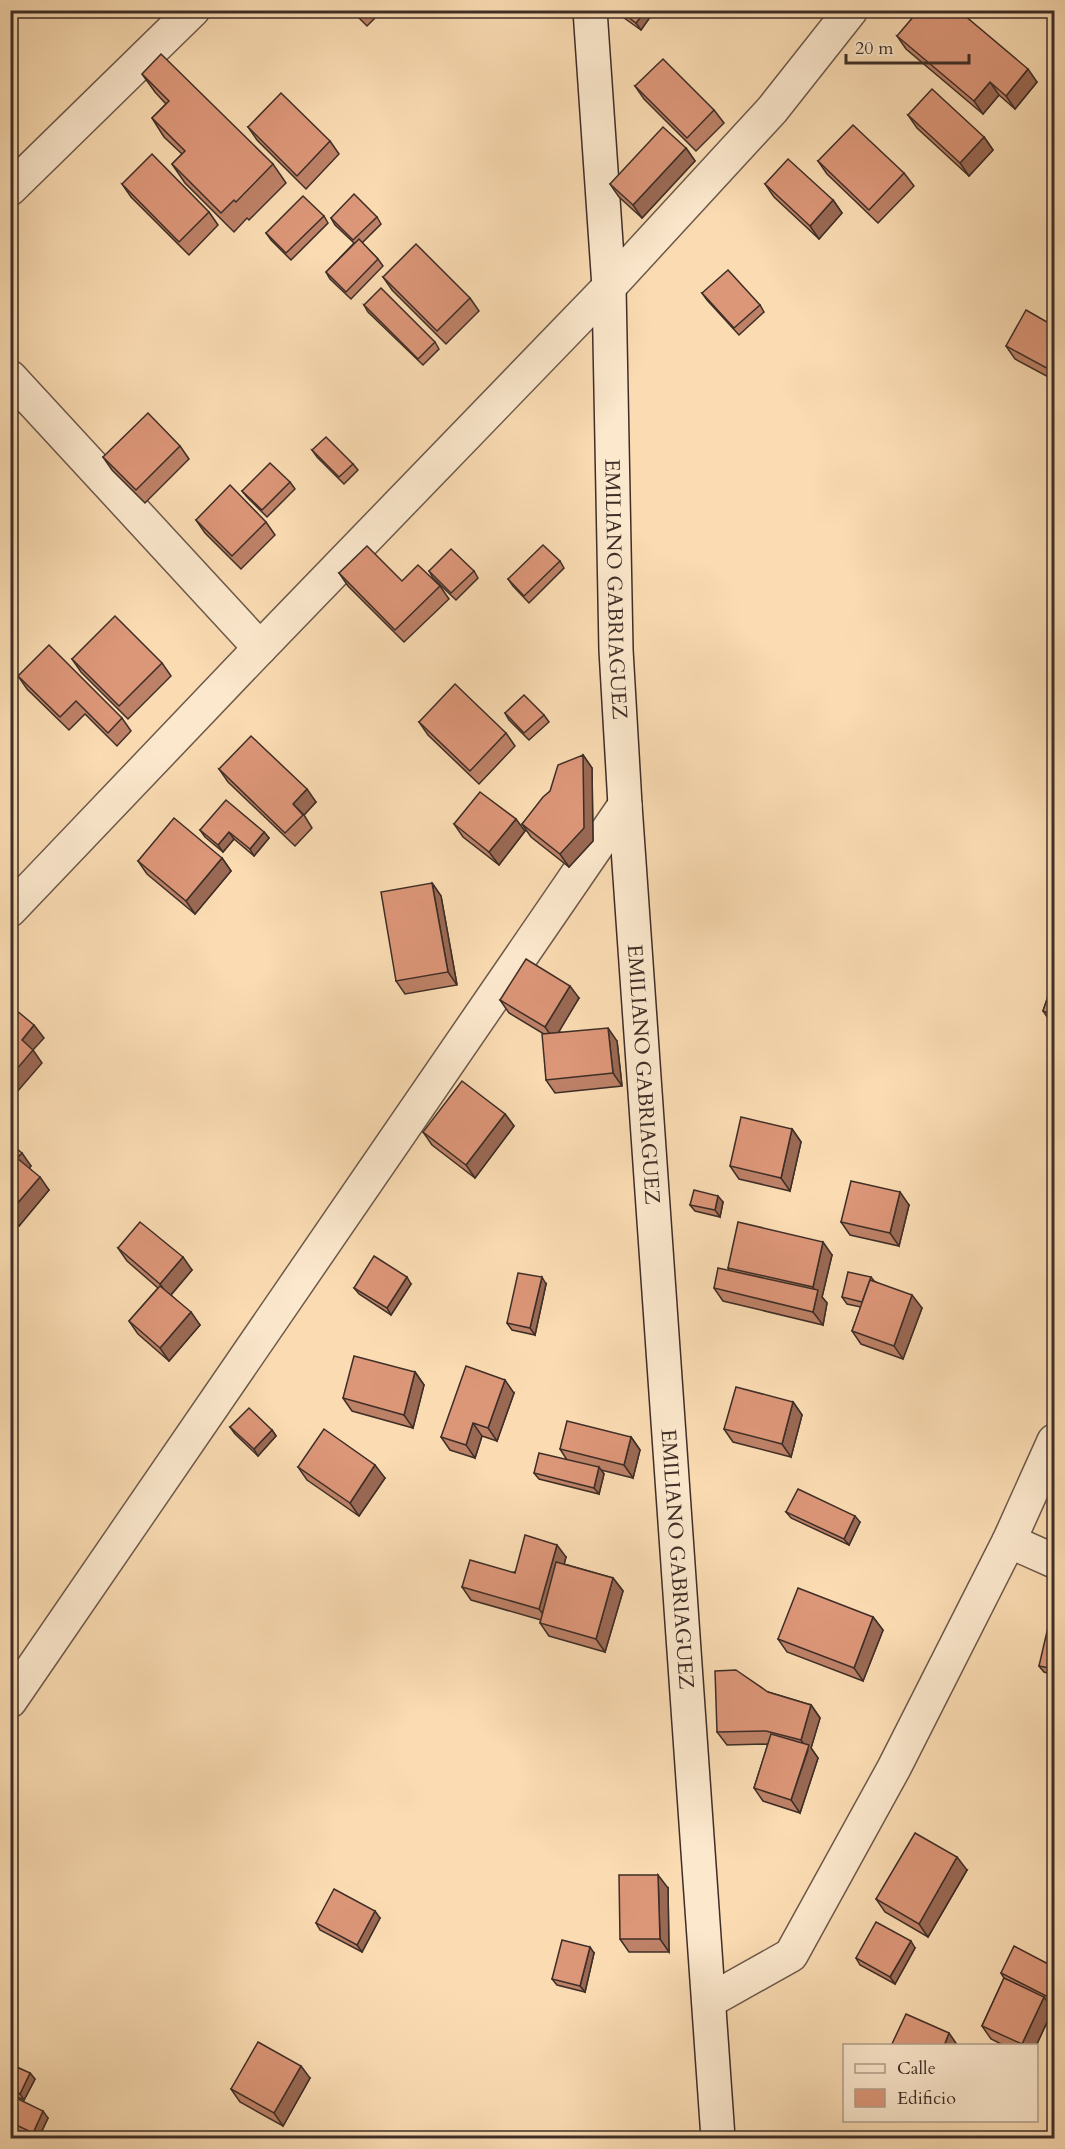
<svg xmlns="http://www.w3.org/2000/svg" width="1065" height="2149" font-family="Cardo,serif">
  <rect width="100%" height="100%" fill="#fadbb2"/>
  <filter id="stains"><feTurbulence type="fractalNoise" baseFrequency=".00333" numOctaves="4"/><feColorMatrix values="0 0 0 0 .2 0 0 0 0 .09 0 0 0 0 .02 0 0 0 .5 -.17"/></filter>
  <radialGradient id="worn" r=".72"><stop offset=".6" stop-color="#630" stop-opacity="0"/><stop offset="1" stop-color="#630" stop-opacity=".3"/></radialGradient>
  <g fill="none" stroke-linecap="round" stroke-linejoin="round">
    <defs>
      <g id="street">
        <polyline points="10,189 193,10"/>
        <polyline points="10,377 260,648"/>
        <polyline points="10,910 260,648 609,287 772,110 851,10"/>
        <polyline points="1009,1541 1054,1561"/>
        <polyline points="10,1701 625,805"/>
        <polyline points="709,2001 791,1955 894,1768 1009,1541 1054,1441"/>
      </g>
      <g id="secondary">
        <path id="s1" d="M 590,10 L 609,287 L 616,650 L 625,805 L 718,2138"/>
      </g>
    </defs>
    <use href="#street" stroke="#6d594a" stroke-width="36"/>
    <use href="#secondary" stroke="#3e2e27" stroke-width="36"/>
    <use href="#street" stroke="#fce8cd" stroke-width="33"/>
    <use href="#secondary" stroke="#fce8cd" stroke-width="33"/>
  </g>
  <g fill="#bd8167" stroke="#3e2e27" stroke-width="1.5">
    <polygon points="351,10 383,10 367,26"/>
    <polygon points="617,10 655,10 641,30 620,15"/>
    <polygon points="897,36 1037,82 1015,109 999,95 983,114 906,49"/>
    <polygon points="142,74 273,164 286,183 249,220 247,218 234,232 185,183 172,164 182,154 164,137 152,118 166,104 155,92"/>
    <polygon points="635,86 714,110 724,123 696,151 644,99"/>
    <polygon points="908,115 984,137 993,150 969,176 917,128"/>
    <polygon points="248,127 330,141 339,154 306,189 257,140"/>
    <polygon points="686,148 695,161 642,218 619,197 610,184"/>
    <polygon points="818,161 904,173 914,186 878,223 827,174"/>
    <polygon points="122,184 209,212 218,225 189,255 131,197"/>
    <polygon points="765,184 833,200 842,213 819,239 774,197"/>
    <polygon points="324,216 328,223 291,260 271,240 266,233"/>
    <polygon points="377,217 381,224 362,243 378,259 383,266 351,299 330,279 326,272 354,243 335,225 331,218"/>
    <polygon points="383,277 470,298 479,311 446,344 392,290"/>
    <polygon points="702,293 760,305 764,312 739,335 707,300"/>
    <polygon points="364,305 435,342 439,349 423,365 368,312"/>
    <polygon points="1054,326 1054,380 1015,359 1006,346"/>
    <polygon points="180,446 189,459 145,503 112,470 103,457"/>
    <polygon points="312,450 353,464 358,470 344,484 317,457"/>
    <polygon points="290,482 295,489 267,517 247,497 242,491"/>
    <polygon points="196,520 266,522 275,535 241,569 205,533"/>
    <polygon points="560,561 564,568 529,603 513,586 508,579"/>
    <polygon points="429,571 474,571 478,578 456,600 433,578"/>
    <polygon points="339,573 440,586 449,599 404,642 348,586"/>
    <polygon points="72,659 162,663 171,676 128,719 81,672"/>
    <polygon points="18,676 122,718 131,731 117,746 85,714 69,730 27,689"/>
    <polygon points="505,713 544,715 549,722 529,740 509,720"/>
    <polygon points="419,722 506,733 515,746 479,784 428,735"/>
    <polygon points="583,755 592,768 593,841 569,867 531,837 522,824"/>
    <polygon points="219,769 316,802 304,815 312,828 295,846 228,782"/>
    <polygon points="454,824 525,831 499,865 463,837"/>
    <polygon points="200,830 264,832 269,838 254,856 234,839 223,852 205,837"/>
    <polygon points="222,858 231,871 195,914 147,874 138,861"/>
    <polygon points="432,883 441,896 457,985 405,994 396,981"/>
    <polygon points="1054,979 1054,1025 1052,1024 1043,1011"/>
    <polygon points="579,998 558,1032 617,1041 622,1086 555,1093 546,1080 544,1034 509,1013 500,1000"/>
    <polygon points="505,1114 514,1126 475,1178 432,1145 423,1132"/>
    <polygon points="792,1129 801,1142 790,1191 739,1179 730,1166"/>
    <polygon points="10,1143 31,1166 29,1168 49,1190 19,1226 10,1219"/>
    <polygon points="723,1202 720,1217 695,1211 690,1205"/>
    <polygon points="909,1205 899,1246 850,1235 841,1222"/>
    <polygon points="118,1248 192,1270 171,1295 200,1325 169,1361 138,1334 129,1321 158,1288 127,1261"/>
    <polygon points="832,1255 822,1297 827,1303 823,1325 723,1301 714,1288 729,1270 728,1268"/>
    <polygon points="871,1277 874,1281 922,1308 903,1359 861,1344 852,1331 861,1307 847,1304 842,1297"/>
    <polygon points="411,1284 391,1315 359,1294 354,1288"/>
    <polygon points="546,1284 535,1335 512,1330 507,1323"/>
    <polygon points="415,1372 424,1385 413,1428 352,1411 343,1398"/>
    <polygon points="514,1393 497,1441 482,1436 475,1458 450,1450 441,1437"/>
    <polygon points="793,1402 802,1415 791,1457 733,1442 724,1429"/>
    <polygon points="230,1427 272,1430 276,1436 258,1456 235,1434"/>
    <polygon points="631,1437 640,1450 633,1478 601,1470 604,1474 599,1494 539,1479 534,1473 567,1460 560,1449"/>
    <polygon points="298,1467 385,1478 359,1516 307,1480"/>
    <polygon points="786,1512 860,1522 849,1545 791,1518"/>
    <polygon points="566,1557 564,1564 613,1578 623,1591 605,1652 549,1636 540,1623 541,1620 471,1600 462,1587"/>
    <polygon points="873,1617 883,1630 863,1681 787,1652 778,1639"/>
    <polygon points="1054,1628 1054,1675 1044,1672 1039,1666"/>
    <polygon points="768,1692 811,1705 820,1718 811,1748 818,1758 800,1813 763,1801 754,1788 768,1744 727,1745 717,1732"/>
    <polygon points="967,1870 928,1937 885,1912 876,1899"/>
    <polygon points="668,1888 669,1952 629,1952 620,1939"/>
    <polygon points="380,1918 362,1952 320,1930 316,1923"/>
    <polygon points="915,1948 895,1984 860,1965 856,1958"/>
    <polygon points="594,1953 585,1992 557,1985 552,1979"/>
    <polygon points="1054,1967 1054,2008 1051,2006 1053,2009 1036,2046 1005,2046 991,2039 982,2026 1004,1978 1001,1973"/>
    <polygon points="10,2064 30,2073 35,2079 24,2100 10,2094"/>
    <polygon points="310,2078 283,2126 240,2102 231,2089"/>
    <polygon points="10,2095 48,2118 38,2139 34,2139 10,2127"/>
  </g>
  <g fill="#9a6954" stroke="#3e2e27" stroke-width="1.5">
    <polygon points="646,10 655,10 641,30 636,23"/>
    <polygon points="1028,69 1037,82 1015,109 1006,96"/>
    <polygon points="990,82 999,95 983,114 974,101"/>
    <polygon points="984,137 993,150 969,176 960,163"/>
    <polygon points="686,148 695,161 642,218 633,205"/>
    <polygon points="833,200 842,213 819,239 810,226"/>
    <polygon points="583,755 592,768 593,841 569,867 560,854"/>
    <polygon points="307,789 316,802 304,815 293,804"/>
    <polygon points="516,819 525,831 499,865 489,852"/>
    <polygon points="229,832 234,839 223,852 218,845"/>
    <polygon points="264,832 269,838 254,856 250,849"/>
    <polygon points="222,858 231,871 195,914 186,901"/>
    <polygon points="432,883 441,896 457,985 448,972"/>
    <polygon points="570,986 579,998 554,1040 545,1027"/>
    <polygon points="34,1025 44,1038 33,1050 42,1063 10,1100 10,1077 22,1040"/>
    <polygon points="608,1028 617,1041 622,1086 613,1073"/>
    <polygon points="505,1114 514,1126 475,1178 466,1165"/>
    <polygon points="792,1129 801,1142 790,1191 781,1178"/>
    <polygon points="22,1153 31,1166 26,1171 17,1158"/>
    <polygon points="40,1177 49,1190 19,1226 10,1214 10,1212"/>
    <polygon points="900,1192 909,1205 899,1246 890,1233"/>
    <polygon points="718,1196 723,1202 720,1217 715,1210"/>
    <polygon points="823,1242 832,1255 822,1297 827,1303 823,1325 813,1312 817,1294 813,1287"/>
    <polygon points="183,1257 192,1270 169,1297 160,1284"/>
    <polygon points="407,1277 411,1284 391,1315 387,1308"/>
    <polygon points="542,1277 546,1284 535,1335 530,1328"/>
    <polygon points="912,1295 922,1308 903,1359 894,1346"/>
    <polygon points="191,1312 200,1325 169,1361 160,1348"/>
    <polygon points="415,1372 424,1385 413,1428 404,1415"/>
    <polygon points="505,1380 514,1393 497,1441 488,1428"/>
    <polygon points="793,1402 802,1415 791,1457 782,1444"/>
    <polygon points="473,1423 482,1436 475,1458 466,1445"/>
    <polygon points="272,1430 276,1436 258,1456 254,1449"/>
    <polygon points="631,1437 640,1450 633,1478 624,1465"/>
    <polygon points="375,1465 385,1478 359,1516 350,1503"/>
    <polygon points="599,1467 604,1474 599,1494 594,1488"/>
    <polygon points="855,1516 860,1522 849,1545 844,1539"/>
    <polygon points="557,1545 566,1557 549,1622 539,1609"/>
    <polygon points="613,1578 623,1591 605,1652 596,1639"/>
    <polygon points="873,1617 883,1630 863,1681 854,1668"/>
    <polygon points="811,1705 820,1718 811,1748 818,1758 800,1813 791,1800 808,1750 801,1740"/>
    <polygon points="957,1857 967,1870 928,1937 919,1924"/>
    <polygon points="658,1875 668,1888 669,1952 660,1939"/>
    <polygon points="375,1911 380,1918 362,1952 357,1945"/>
    <polygon points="911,1941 915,1948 895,1984 890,1977"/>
    <polygon points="590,1947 594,1953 585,1992 580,1986"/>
    <polygon points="1044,1997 1053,2009 1036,2046 1023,2046 1022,2044"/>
    <polygon points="949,2033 958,2046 944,2046"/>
    <polygon points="301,2066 310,2078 283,2126 274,2113"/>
    <polygon points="30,2073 35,2079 24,2100 20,2094"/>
    <polygon points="43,2111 48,2118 38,2139 36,2139 33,2133"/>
    <polygon points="11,2131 16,2138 15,2139 10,2139"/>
  </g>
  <g fill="#dc9678" stroke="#3e2e27" stroke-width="1.5">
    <polygon points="619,10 646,10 636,23"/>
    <polygon points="919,10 958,10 1028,69 1006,96 990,82 974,101 897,36"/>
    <polygon points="161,54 273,164 236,202 234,200 221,213 172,164 185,151 152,118 169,101 142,74"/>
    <polygon points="663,59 714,110 687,138 635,86"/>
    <polygon points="932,89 984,137 960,163 908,115"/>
    <polygon points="281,93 330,141 297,176 248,127"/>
    <polygon points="853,125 904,173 869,210 818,161"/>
    <polygon points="663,127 686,148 633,205 610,184"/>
    <polygon points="152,154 209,212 179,242 122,184"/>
    <polygon points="788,159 833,200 810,226 765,184"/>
    <polygon points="354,194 377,217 353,240 331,218"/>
    <polygon points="303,196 324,216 286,253 266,233"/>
    <polygon points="359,239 378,259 346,292 326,272"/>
    <polygon points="416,244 470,298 437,331 383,277"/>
    <polygon points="728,270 760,305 734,328 702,293"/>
    <polygon points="381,288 435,342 418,359 364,305"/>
    <polygon points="1026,310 1054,326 1054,372 1006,346"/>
    <polygon points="148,413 180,446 136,490 103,457"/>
    <polygon points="326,437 353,464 339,477 312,450"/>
    <polygon points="270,463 290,482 262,510 242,491"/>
    <polygon points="230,485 266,522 232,556 196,520"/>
    <polygon points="543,545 560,561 524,596 508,579"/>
    <polygon points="367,546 402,581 418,565 440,586 395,630 339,573"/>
    <polygon points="451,549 474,571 451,593 429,571"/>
    <polygon points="115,616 162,663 119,706 72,659"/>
    <polygon points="49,645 122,718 108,733 76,701 60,717 18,676"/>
    <polygon points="455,684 506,733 470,771 419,722"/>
    <polygon points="524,695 544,715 524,733 505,713"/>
    <polygon points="251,736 307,789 293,804 303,815 285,833 219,769"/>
    <polygon points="583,755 584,828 560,854 522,824 543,797 550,791 558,765"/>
    <polygon points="480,792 516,819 489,852 454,824"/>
    <polygon points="226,800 264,832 250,849 229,832 218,845 200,830"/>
    <polygon points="174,818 222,858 186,901 138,861"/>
    <polygon points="432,883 448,972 396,981 381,892"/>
    <polygon points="526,959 570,986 545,1027 500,1000"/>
    <polygon points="1054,979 1054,1015 1043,1011"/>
    <polygon points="10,1005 34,1025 22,1040 33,1050 10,1077"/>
    <polygon points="608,1028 613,1073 546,1080 542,1034"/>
    <polygon points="462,1081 505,1114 466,1165 423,1132"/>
    <polygon points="741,1117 792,1129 781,1178 730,1166"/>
    <polygon points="10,1143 22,1153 17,1158 40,1177 10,1212"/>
    <polygon points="851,1181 900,1192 890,1233 841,1222"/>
    <polygon points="694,1190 718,1196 715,1210 690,1205"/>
    <polygon points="140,1222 183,1257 160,1284 118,1248"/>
    <polygon points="738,1222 823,1242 813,1287 728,1268"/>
    <polygon points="374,1256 407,1277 387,1308 354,1288"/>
    <polygon points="718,1268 818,1290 813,1312 714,1288"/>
    <polygon points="848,1272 871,1277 862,1302 842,1297"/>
    <polygon points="518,1273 542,1277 530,1328 507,1323"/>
    <polygon points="870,1280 912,1295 894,1346 852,1331"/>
    <polygon points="160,1286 191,1312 160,1348 129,1321"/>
    <polygon points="354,1356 415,1372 404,1415 343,1398"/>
    <polygon points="466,1366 505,1380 488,1428 473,1423 466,1445 441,1437"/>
    <polygon points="736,1387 793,1402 782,1444 724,1429"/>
    <polygon points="249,1408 272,1430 254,1449 230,1427"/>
    <polygon points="567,1421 631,1437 624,1465 560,1449"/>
    <polygon points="324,1429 375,1465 350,1503 298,1467"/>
    <polygon points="539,1453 599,1467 594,1488 534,1473"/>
    <polygon points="798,1489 855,1516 844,1539 786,1512"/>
    <polygon points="525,1535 557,1545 539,1609 462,1587 470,1560 515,1573"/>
    <polygon points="556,1562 613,1578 596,1639 540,1623"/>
    <polygon points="798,1588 873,1617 854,1668 778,1639"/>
    <polygon points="1048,1627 1054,1628 1054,1669 1039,1666"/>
    <polygon points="736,1670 768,1692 811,1705 801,1740 766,1731 717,1732 715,1671"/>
    <polygon points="771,1734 809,1745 791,1800 754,1788"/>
    <polygon points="915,1833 957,1857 919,1924 876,1899"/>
    <polygon points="619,1875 658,1875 660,1939 620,1939"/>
    <polygon points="334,1889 375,1911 357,1945 316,1923"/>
    <polygon points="876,1922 911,1941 890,1977 856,1958"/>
    <polygon points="562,1940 590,1947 580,1986 552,1979"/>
    <polygon points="1014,1946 1054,1967 1054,2000 1001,1973"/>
    <polygon points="1004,1978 1044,1997 1022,2044 982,2026"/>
    <polygon points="906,2014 949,2033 944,2046 891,2046"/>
    <polygon points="258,2042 301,2066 274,2113 231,2089"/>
    <polygon points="10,2064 30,2073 20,2094 10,2089"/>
    <polygon points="10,2095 43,2111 33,2133 10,2122"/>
  </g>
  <g text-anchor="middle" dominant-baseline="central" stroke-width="4.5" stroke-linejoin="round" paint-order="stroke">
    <g font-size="21" fill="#3e2e27" stroke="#fce8cd">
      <text stroke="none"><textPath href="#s1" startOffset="580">EMILIANO GABRIAGUEZ</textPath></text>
      <text stroke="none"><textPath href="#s1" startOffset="1066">EMILIANO GABRIAGUEZ</textPath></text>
      <text stroke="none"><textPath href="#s1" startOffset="1552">EMILIANO GABRIAGUEZ</textPath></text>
    </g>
  </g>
  <rect width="1065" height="2149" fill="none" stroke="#fadbb2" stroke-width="36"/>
  <rect x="12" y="12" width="1041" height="2125" fill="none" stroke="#3e2e27" stroke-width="3"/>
  <rect x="18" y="18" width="1029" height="2113" fill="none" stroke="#3e2e27" stroke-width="1.5"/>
  <rect x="843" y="2044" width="195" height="78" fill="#fce8cd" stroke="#b09e8b" stroke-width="1.5"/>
  <rect x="855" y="2064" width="30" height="9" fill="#fce8cd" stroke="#b09e8b" stroke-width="1.5"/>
  <text x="897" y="2074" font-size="18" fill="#3e2e27">Calle</text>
  <rect x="855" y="2089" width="30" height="18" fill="#dc9678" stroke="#b09e8b" stroke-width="1.5"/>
  <text x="897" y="2104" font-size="18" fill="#3e2e27">Edificio</text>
  <path d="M846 54v9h123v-9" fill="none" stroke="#3e2e27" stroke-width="3"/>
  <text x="855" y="54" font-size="18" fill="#3e2e27" stroke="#fce8cd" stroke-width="4.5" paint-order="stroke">20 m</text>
  <rect width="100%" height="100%" filter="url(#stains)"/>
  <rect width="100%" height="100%" fill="url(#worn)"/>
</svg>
